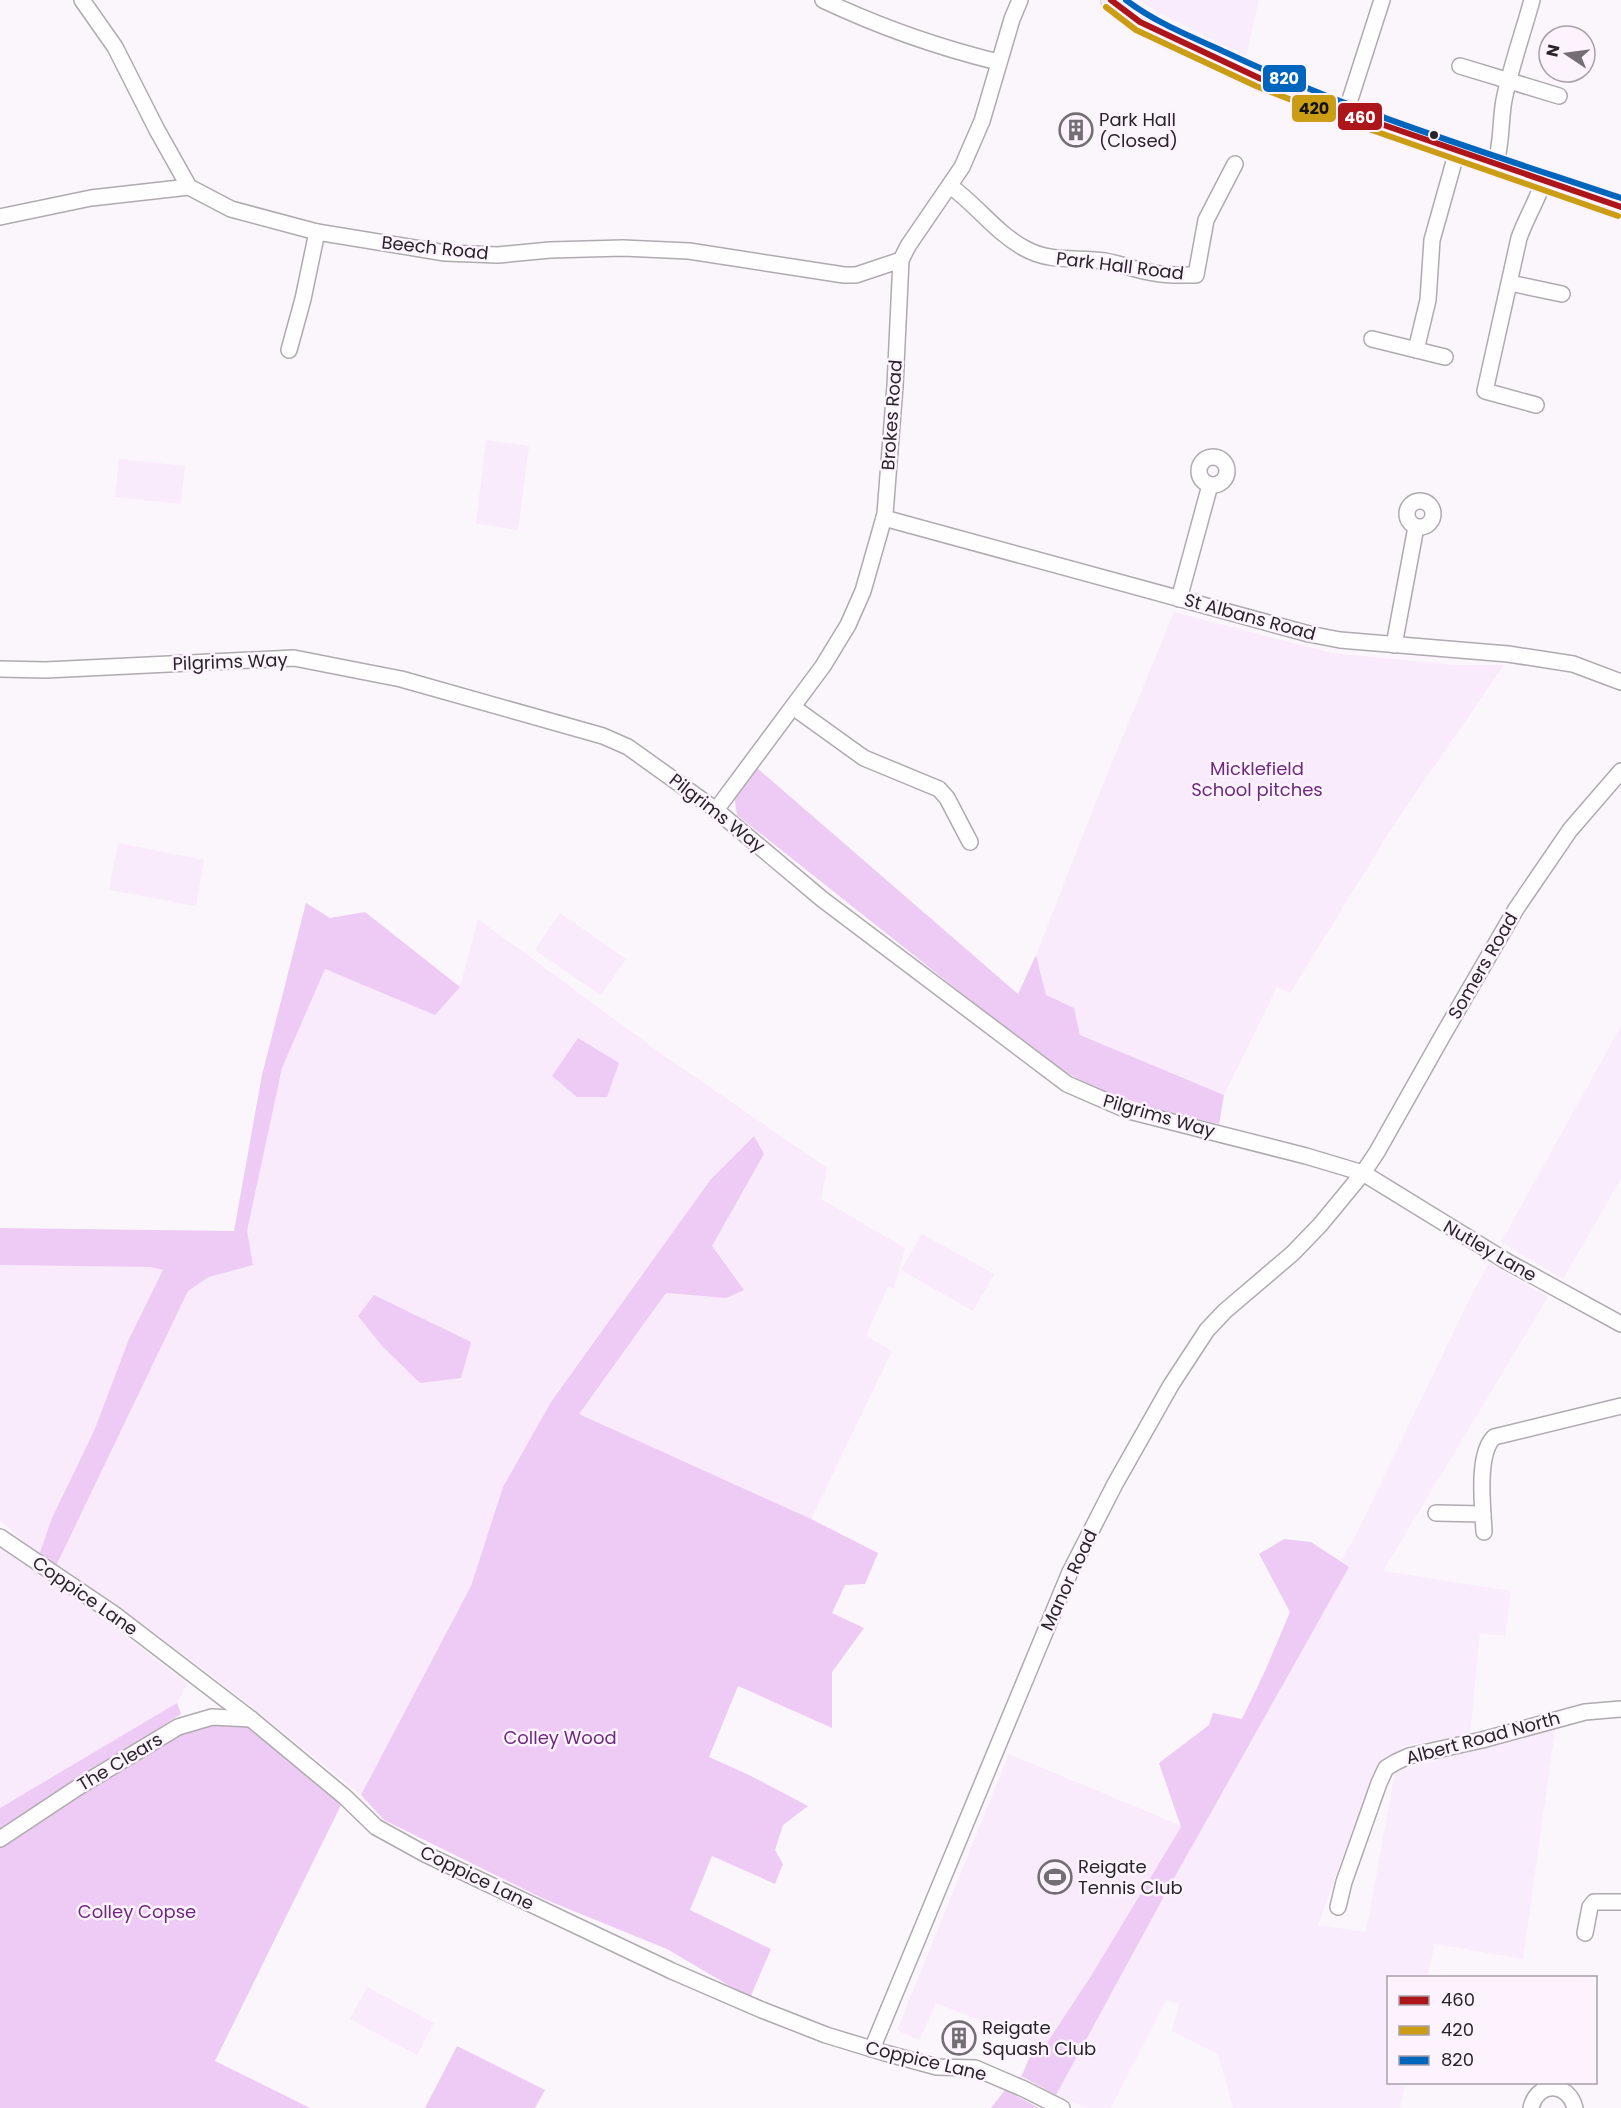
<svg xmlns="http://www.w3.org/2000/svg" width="1621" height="2108" viewBox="0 0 1621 2108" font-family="Poppins,sans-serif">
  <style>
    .built { fill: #f9ecfc }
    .green { fill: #f9eafc }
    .forest { fill: #edcbf5 }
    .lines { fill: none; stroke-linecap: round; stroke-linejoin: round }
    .minor-casing { stroke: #afaaaf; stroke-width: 18 }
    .major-casing { stroke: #d7d4d7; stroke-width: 22 }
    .minor { stroke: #fefefe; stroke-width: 15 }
    .major { stroke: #f2eef3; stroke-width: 20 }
    .bus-1-casing { stroke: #fcf3fe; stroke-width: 10 }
    .bus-2-casing { stroke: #fcf3fe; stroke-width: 10 }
    .bus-3-casing { stroke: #fcf3fe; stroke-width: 10 }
    .bus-1 { stroke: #ac151a; stroke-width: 6 }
    .bus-2 { stroke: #cb9d14; stroke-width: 6 }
    .bus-3 { stroke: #0065bd; stroke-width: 6 }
    .bus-dot { fill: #29242a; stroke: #fcf3fe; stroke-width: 2 }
    .labels { text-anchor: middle; stroke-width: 5; stroke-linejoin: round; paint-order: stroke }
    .poi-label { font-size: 18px; fill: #29242a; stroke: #fcf3fe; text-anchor: start }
    .street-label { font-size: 18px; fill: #29242a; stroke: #fcf3fe }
    .park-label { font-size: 18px; fill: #6e297e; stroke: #fcf3fe }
    .line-badge { stroke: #fcf3fe; stroke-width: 2 }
    .badge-label { font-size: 16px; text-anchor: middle; font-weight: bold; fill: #fff }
    .pale-badge-label { font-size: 16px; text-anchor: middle; font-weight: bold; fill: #111 }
  </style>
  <rect width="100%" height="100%" fill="#fbf6fb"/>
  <!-- built -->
  <g class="built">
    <polygon points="1138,0 1259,0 1246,56 1159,13"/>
    <polygon points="1621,1026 1621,1179 1563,1279 1501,1242"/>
    <polygon points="1489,1263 1548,1297 1383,1571 1511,1591 1505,1636 1480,1633 1470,1734 1404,1746 1380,1765 1372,1777 1318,1925 1366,1932 1395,1772 1504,1741 1555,1730 1523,1959 1435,1944 1427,1977 1388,1978 1388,2082 1405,2083 1400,2108 1233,2108 1218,2054 1172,2031 1179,2004 1166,2000 1111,2108 1087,2108 1056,2095 1168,1889 1348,1567 1340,1562 1355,1537 1471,1296"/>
  </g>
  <!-- green -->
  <g class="green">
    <polygon points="486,440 529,446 518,530 476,524"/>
    <polygon points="119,459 185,466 181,504 115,497"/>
    <polygon points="1174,612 1331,653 1455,665 1504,665 1395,823 1290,993 1277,987 1224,1095 1080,1035 1074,1008 1046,995 1036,955 1100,792"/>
    <polygon points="118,843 204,860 196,906 109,890"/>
    <polygon points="560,913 626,959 601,995 535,950"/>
    <path d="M478,919l185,136 164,113 -6,31 84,49 -11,41 -6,-3 -22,50 26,15 -81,168 -232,-105 87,-121 60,5 -14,-52 52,-92 -11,-18 -42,43 -160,223 -48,85 -32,99 -110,209c-99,-80 -197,-161 -305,-229l132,-275 21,-14 44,-13 -6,-33 35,-163 43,-99 110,45 25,-27z"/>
    <polygon points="922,1234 994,1274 973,1311 901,1270"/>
    <polygon points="0,1265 151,1267 164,1269 129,1339 94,1431 52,1518 39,1555 0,1520"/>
    <polygon points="0,1546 102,1617 187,1684 177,1703 0,1808"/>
    <polygon points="1009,1754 1182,1826 1091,1976 1045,2047 936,2003 919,2040 897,2030"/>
    <polygon points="367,1987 434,2023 417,2055 350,2019"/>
  </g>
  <!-- forest -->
  <g class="forest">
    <polygon points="756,767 1018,994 1036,955 1046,995 1074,1008 1080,1035 1224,1095 1219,1124 1163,1111 1099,1090 1051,1064 737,815 734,795"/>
    <polygon points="306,903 330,918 365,912 460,987 435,1015 325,969 282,1068 247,1231 253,1265 209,1277 188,1291 56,1566 39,1555 52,1518 94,1431 129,1339 163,1270 151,1267 0,1265 0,1228 234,1231 262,1075"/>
    <polygon points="578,1038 619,1063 607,1097 577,1097 552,1076"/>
    <polygon points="754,1136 764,1154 712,1246 744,1290 726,1298 666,1293 579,1414 811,1519 878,1553 865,1584 845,1585 832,1613 864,1628 832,1672 832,1728 738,1686 709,1757 751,1776 808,1806 783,1825 775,1850 783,1864 775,1884 712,1856 690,1910 771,1949 750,1998 667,1949 544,1899 384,1820 361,1795 471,1586 503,1487 551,1402 711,1179"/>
    <polygon points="374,1295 471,1342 461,1378 420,1383 382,1346 358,1316"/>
    <polygon points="1284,1539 1311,1542 1349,1567 1168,1889 1056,2095 1021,2076 1023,2073 1035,2044 1045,2046 1091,1976 1181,1827 1159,1763 1209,1725 1213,1713 1242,1719 1265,1671 1290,1612 1259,1554"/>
    <polygon points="177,1703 181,1714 0,1829 0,1808"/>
    <polygon points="251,1719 345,1797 215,2061 310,2108 0,2108 0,1839 178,1727"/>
    <polygon points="457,2046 545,2090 535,2108 425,2108"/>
    <polygon points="1005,2090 1009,2092 1039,2108 991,2108"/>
  </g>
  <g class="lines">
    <!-- minor casing -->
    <g class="minor-casing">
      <g id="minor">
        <polyline points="82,0 115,47 157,130 189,187 231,209 317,232 445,253 498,255 550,250 623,248 689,251 844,275 856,275 901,260"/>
        <path d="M823,0c57,27 114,47 175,62"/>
        <polyline points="1460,66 1559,96"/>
        <polyline points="1346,112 1382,0"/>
        <path d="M1495,165c7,-20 5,-43 9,-65 7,-34 19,-67 28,-100"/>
        <path d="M950,186c27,19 45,46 74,62 26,15 53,9 81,13 17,3 33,10 49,12 14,3 28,2 42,2l10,-55 29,-56"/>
        <polyline points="0,217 91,198 189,187"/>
        <polyline points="1510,283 1562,294"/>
        <polyline points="1372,339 1445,357"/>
        <polyline points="289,350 303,299 317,232"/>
        <polyline points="1416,350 1428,300 1432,240 1457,151"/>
        <path d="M1536,405l-51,-14 34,-153c7,-20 18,-37 24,-56"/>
        <circle cx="1213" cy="471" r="14"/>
        <circle cx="1420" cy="514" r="13"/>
        <polyline points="884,518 1309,634 1340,640 1508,654 1573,664 1621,682"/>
        <polyline points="1179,599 1210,485"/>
        <polyline points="1394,645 1416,527"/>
        <polyline points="0,669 46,670 294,658 401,679 603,736 628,747 716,810 822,899 1067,1084 1129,1111 1306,1156 1363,1173 1506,1261 1621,1324"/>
        <polyline points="793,707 864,758 939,789 947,798 970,842"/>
        <polyline points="716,810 823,666 848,625 863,591 885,514 895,386 901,260 908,246 962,167 982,121 1012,19 1020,0"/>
        <polyline points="1436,1513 1483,1514"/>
        <path d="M1484,1532c-1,-24 -8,-77 10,-95l127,-31"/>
        <polyline points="0,1537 114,1614 251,1719 345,1797 376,1827 425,1854 672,1971 762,2010 826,2035 885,2053 937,2067 975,2068 1024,2089 1062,2108"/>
        <polyline points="0,1839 80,1786 178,1727 212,1717 251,1719"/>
        <polyline points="1338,1907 1344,1882 1379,1783 1386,1768 1396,1762 1409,1756 1482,1740 1585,1712 1621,1709"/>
        <polyline points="1585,1933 1590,1907 1594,1902 1621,1902"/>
        <polyline points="872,2049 1070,1572 1115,1484 1171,1385 1207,1330 1225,1311 1293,1253 1320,1225 1363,1173 1377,1152 1443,1035 1516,909 1570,830 1621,771"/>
        <path d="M1531,2108c6,-27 37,-27 44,0"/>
      </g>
    </g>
    <!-- major casing -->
    <g class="major-casing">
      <polyline id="major" points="1111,0 1140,22 1259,78 1346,112 1495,165 1621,207"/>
    </g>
    <!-- minor -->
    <use href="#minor" class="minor"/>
    <!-- major -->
    <use href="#major" class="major"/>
    <!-- bus-1 casing -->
    <g class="bus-1-casing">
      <polyline id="bus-1" points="1111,0 1140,22 1259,78 1346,112 1621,207"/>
    </g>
    <!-- bus-2 casing -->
    <g class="bus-2-casing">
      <polyline id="bus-2" points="1106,7 1136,30 1256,86 1343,120 1618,216"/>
    </g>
    <!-- bus-3 casing -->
    <g class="bus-3-casing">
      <path id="bus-3" d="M1126,0c30,23 66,37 101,53 125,59 263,101 394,145"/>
    </g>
    <!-- bus-1 -->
    <use href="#bus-1" class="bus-1"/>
    <!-- bus-2 -->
    <use href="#bus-2" class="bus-2"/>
    <!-- bus-3 -->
    <use href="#bus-3" class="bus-3"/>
  </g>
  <!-- icons -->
  <defs>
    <g id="building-ring" transform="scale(1.725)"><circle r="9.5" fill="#fcf3fe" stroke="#726e73" stroke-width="1.5"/><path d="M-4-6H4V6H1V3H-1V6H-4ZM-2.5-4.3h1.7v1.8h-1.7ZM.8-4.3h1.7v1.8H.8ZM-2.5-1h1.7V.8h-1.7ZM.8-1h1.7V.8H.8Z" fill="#726e73"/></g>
    <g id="stadium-ring" transform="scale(1.725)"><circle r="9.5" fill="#fcf3fe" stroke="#726e73" stroke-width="1.5"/><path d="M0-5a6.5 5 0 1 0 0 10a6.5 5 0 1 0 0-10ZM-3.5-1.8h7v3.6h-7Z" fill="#726e73"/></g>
  </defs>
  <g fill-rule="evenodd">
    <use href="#building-ring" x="1076" y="130"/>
    <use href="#stadium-ring" x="1055" y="1877"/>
    <use href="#building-ring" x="959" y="2038"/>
  </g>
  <!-- markers -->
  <circle class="bus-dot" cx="1434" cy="135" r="5"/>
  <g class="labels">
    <!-- poi labels -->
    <g class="poi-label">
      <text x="1099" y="126">Park Hall<tspan x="1099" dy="21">(Closed)</tspan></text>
      <text x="1078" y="1873">Reigate<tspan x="1078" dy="21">Tennis Club</tspan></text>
      <text x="982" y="2034">Reigate<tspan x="982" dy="21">Squash Club</tspan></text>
    </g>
    <!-- street labels -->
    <g class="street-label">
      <text transform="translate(435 248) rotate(6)" y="6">Beech Road</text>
      <text transform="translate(1120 266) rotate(7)" y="6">Park Hall Road</text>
      <text transform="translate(892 415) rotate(-86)" y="6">Brokes Road</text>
      <text transform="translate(1250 617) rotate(15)" y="6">St Albans Road</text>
      <text transform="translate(230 662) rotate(-2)" y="6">Pilgrims Way</text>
      <text transform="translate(717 813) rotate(38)" y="6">Pilgrims Way</text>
      <text transform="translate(1483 966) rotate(-60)" y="6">Somers Road</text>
      <text transform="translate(1159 1116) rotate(16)" y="6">Pilgrims Way</text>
      <text transform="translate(1490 1251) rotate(30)" y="6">Nutley Lane</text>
      <text transform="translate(1069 1580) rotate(-65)" y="6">Manor Road</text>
      <text transform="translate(85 1596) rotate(35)" y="6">Coppice Lane</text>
      <text transform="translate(1483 1738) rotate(-15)" y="6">Albert Road North</text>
      <text transform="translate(120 1762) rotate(-31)" y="6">The Clears</text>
      <text transform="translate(477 1878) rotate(26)" y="6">Coppice Lane</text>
      <text transform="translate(926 2061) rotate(13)" y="6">Coppice Lane</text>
    </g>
    <!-- park labels -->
    <g class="park-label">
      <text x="1257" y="775">Micklefield<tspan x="1257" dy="21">School pitches</tspan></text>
      <text x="560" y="1744">Colley Wood</text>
      <text x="137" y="1918">Colley Copse</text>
    </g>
  </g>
  <g class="line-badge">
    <rect x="1262" y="64" width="45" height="29" rx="6" fill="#0065bd"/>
    <rect x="1291" y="94" width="46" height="29" rx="6" fill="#cb9d14"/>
    <rect x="1337" y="102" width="46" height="29" rx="6" fill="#ac151a"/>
  </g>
  <g class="badge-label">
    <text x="1284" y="84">820</text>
    <text x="1360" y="123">460</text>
  </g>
  <g class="pale-badge-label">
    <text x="1314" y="114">420</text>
  </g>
  <!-- legend -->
  <rect x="1387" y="1976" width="210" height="108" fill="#fcf3fe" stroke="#a8a0a9" stroke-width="1.5"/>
  <rect x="1399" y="1996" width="30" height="9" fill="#ac151a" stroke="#a8a0a9" stroke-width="1.5"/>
  <text x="1441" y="2006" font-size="18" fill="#29242a">460</text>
  <rect x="1399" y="2026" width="30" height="9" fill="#cb9d14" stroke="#a8a0a9" stroke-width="1.5"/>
  <text x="1441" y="2036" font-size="18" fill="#29242a">420</text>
  <rect x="1399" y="2056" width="30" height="9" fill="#0065bd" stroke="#a8a0a9" stroke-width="1.5"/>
  <text x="1441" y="2066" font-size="18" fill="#29242a">820</text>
  <!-- north arrow -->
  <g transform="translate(1567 54) rotate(283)"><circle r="28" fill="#fcf3fe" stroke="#a8a0a9" stroke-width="1.5"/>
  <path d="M0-4.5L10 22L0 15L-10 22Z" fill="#726e73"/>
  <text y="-9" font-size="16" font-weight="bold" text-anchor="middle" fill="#29242a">N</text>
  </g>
</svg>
